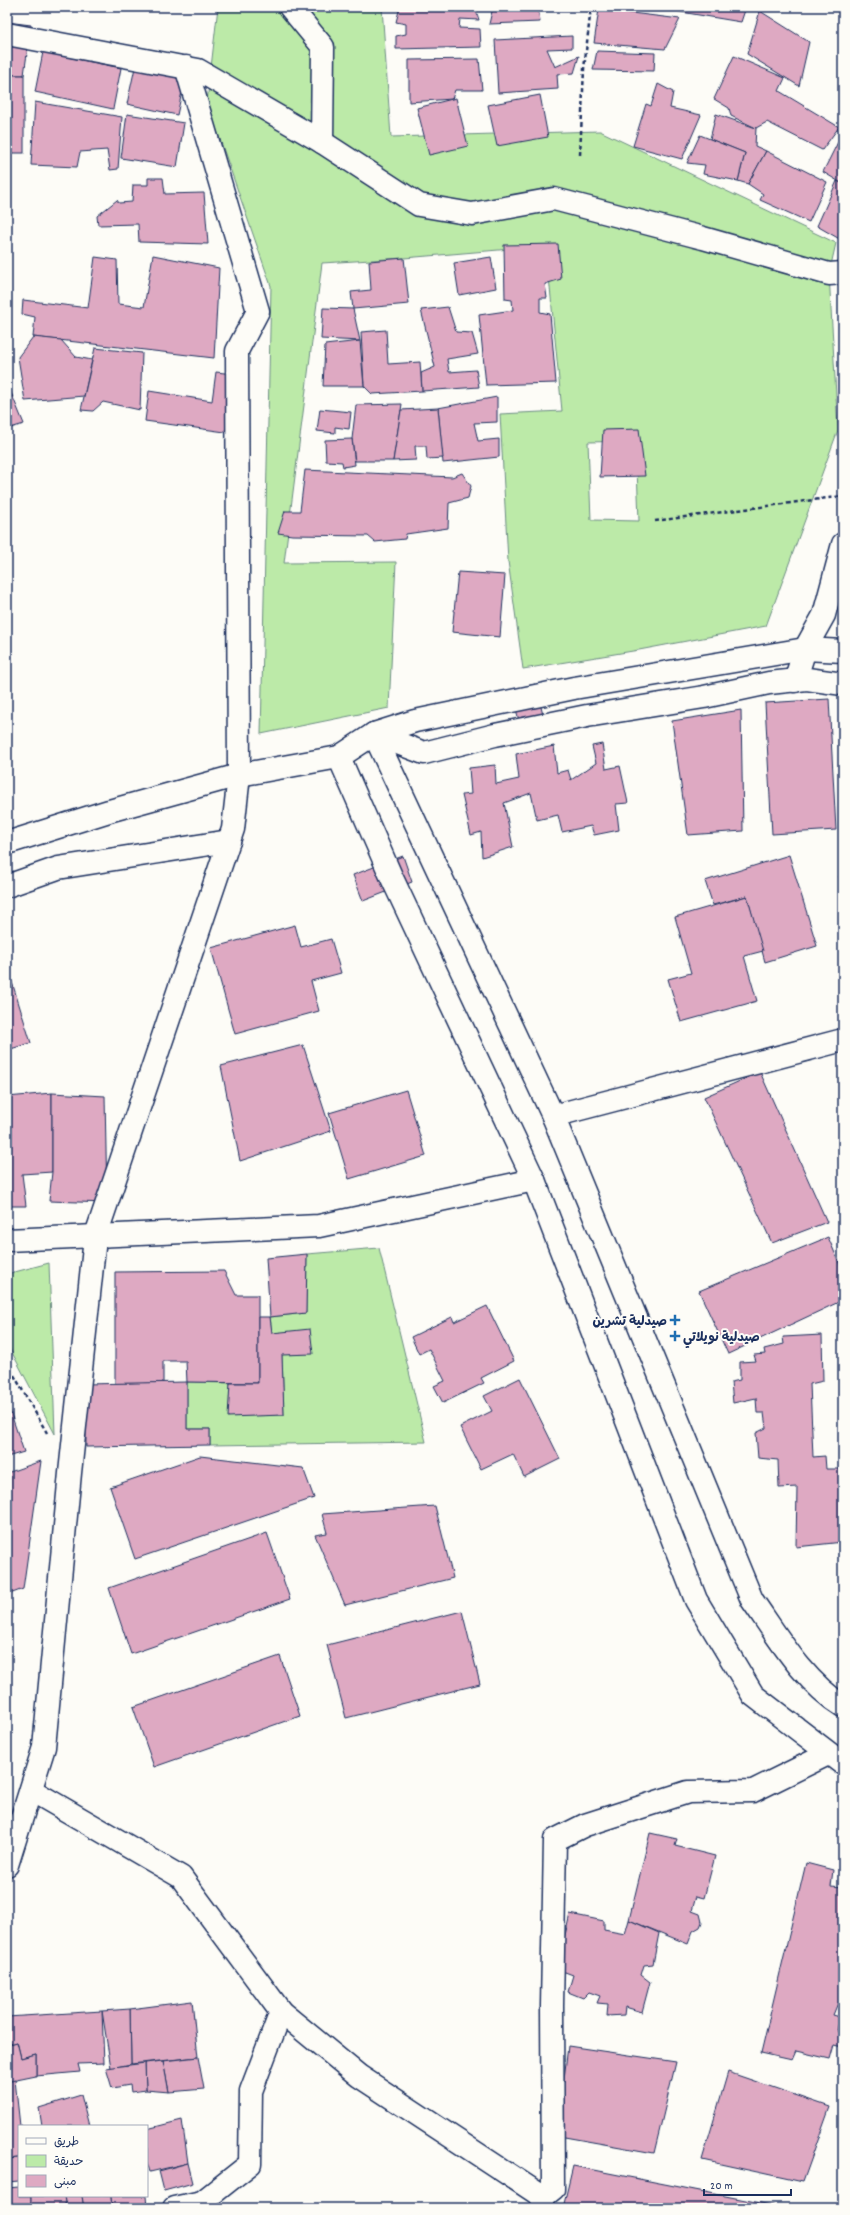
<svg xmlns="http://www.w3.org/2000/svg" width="850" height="2215" viewBox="0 0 850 2215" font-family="Dekko,'Playpen Sans Arabic',sans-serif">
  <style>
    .green { fill: #bceaa8; stroke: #6c8c83; fill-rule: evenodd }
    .building { fill: #dea9c2; stroke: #1b2f5e }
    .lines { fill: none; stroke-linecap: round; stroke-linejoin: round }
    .minor-casing { stroke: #1b2f5e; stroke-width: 25 }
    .major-casing { stroke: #1b2f5e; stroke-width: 25 }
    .path { stroke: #1b2f5e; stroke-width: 2.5; stroke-dasharray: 4 3; stroke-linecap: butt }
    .minor { stroke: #fdfcf7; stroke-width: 22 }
    .major { stroke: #fdfcf7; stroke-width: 22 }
    .poi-dot { fill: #1f6fb2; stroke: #fdfcf7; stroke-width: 1.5 }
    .labels { text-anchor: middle; stroke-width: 4; stroke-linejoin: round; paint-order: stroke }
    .poi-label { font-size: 13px; font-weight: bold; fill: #1b2f5e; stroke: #fdfcf7; text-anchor: end }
  </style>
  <rect width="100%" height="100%" fill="#fdfcf7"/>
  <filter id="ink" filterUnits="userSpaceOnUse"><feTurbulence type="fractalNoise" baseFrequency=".025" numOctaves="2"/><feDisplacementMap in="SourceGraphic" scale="8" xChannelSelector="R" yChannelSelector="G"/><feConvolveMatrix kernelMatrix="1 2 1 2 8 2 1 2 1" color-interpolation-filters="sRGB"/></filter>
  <g filter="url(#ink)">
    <!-- green -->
    <g class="green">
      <path d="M218,7h164l9,130 209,-6 236,112 -7,31 9,156 -72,196 -127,24 -116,19 -15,-108 -8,-147 62,-3 -16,-165 -142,12 -82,5 -38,300 112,-1 -7,146 -128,26 10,-448 -64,-184zM636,441l3,80 -48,-1 -3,-78z"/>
      <polygon points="379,1248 426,1442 210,1445 210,1429 187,1429 187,1382 230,1383 229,1416 284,1415 282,1355 272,1333 270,1317 306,1313 307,1254"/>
      <polygon points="49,1263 55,1434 7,1343 7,1274"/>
    </g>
    <!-- building -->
    <g class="building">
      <polygon points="400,7 475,7 479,20 460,19 459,28 480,29 481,47 396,49 396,36 406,34 406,24 396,22"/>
      <polygon points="493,7 538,7 540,22 489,24"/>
      <polygon points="647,7 682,7 681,12"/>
      <polygon points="684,7 746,7 741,22 681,12"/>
      <polygon points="599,9 680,19 665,49 594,43"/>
      <polygon points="760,11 809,42 799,86 747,54"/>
      <polygon points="7,22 31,25 24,75 7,75"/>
      <polygon points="572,36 572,48 547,49 555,67 579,56 574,73 557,74 558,89 498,93 495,40"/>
      <polygon points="597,51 655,53 654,71 593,70"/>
      <polygon points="43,52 121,68 113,109 35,92"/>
      <polygon points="734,56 785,78 779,91 839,127 822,150 767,122 756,128 731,116 729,108 714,99"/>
      <polygon points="479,59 482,90 455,90 452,99 409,102 409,60"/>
      <polygon points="136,63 186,73 177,115 127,104"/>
      <rect x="7" y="75" width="17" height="78"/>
      <polygon points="658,84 673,92 670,108 701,115 682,159 633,146 646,104 651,106"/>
      <polygon points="540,95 548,137 497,146 488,105"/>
      <polygon points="456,98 468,146 429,155 417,108"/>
      <polygon points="35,102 122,117 118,169 110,170 107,150 80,152 77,167 31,165"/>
      <polygon points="127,114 184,123 177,167 121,158"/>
      <polygon points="716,114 756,128 755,146 766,151 748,184 738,181 745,153 710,139"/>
      <polygon points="843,132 843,184 823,172"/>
      <polygon points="700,135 745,153 738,181 703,174 705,165 687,163"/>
      <polygon points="766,151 827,182 809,222 760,200 763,194 748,184"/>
      <polygon points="148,178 163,178 165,194 204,193 208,244 139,242 138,224 98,225 97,216 117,200 119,203 132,202 133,185 148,185"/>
      <polygon points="837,181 843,184 843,241 817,226"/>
      <polygon points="558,244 561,279 545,284 547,298 540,298 540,312 550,314 556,383 486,385 479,315 513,310 512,300 505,299 504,245"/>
      <polygon points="153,255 219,268 214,358 33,337 35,317 22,314 23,300 88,308 95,257 117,260 118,304 144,307"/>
      <polygon points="491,257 496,288 459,295 454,263"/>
      <polygon points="404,258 409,304 353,309 351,292 371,290 369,261"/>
      <polygon points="448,307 456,332 472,333 478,354 447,359 449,372 476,370 479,387 422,391 421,373 435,367 421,310"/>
      <polygon points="323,308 353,309 360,341 321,339"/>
      <polygon points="386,330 388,364 420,362 422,391 372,394 364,386 361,332"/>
      <polygon points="33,337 61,340 76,357 92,360 84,396 25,401 18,357"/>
      <polygon points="360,341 364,386 323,386 325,345"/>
      <polygon points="95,348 142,353 140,410 103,402 93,411 81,410"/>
      <polygon points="216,372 233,374 225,432 145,421 149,391 212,401"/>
      <polygon points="7,383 24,424 7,429"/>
      <polygon points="497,397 497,422 474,423 478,441 499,439 499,457 443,463 438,408"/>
      <polygon points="402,404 393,461 355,461 352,439 356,405"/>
      <polygon points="438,408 443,458 427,459 426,446 415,446 416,460 393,461 401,410"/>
      <polygon points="320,409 351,412 349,429 335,427 335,433 317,431"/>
      <polygon points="639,429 645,476 600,477 603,430"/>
      <polygon points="352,439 355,465 343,467 342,462 326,461 325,440"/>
      <polygon points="305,470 452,477 462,473 471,486 468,498 449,503 448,528 406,534 405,539 375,542 368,536 292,535 278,533 285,511 300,511"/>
      <polygon points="458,572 505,575 500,637 452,632"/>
      <polygon points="535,684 548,734 524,740 511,690"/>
      <polygon points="829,699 836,830 772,834 765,703"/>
      <polygon points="741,710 743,831 688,835 672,721"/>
      <polygon points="602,744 606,769 620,766 628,803 616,804 619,830 594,835 591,826 562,832 558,815 537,820 531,793 504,803 513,847 482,857 481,832 471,835 462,795 471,794 469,768 495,765 496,784 519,779 516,754 554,746 557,773 568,770 571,780 596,763 592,746"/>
      <polygon points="789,855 817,946 765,962 747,896 713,905 705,881"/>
      <polygon points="403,856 412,882 363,901 353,875"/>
      <polygon points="843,875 843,890 839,876"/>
      <polygon points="747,896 763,951 744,956 757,1001 681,1022 668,979 691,973 675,917"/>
      <polygon points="295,925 301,947 331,939 341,973 311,981 319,1011 235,1034 211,948"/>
      <polygon points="7,966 31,1043 7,1050"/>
      <polygon points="303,1045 331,1131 240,1161 221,1066"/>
      <polygon points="760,1072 827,1222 772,1243 704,1097"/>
      <polygon points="406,1090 426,1156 349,1179 329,1113"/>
      <polygon points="52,1093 52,1172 22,1174 26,1206 9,1206 7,1097"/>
      <polygon points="52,1093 105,1096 107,1203 49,1201 52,1172"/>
      <polygon points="828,1237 843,1272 843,1300 728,1354 699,1291"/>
      <polygon points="307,1254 306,1313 270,1317 266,1258"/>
      <polygon points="224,1271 236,1295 258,1295 258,1383 187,1382 186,1361 163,1361 163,1383 115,1384 115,1272"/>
      <polygon points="487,1306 514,1361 481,1378 484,1383 443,1403 434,1386 445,1381 429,1349 419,1354 411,1337 452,1317 454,1322"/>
      <polygon points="258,1317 270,1317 272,1333 310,1329 313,1354 282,1355 284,1415 228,1417 230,1383 258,1383"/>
      <polygon points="822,1335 823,1381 810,1384 813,1457 825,1456 826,1469 843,1469 843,1542 796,1547 797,1487 779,1488 778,1460 758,1458 756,1433 766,1428 764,1413 757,1413 756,1398 733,1403 731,1382 740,1380 740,1362 756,1361 754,1355 765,1354 764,1349 784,1344 783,1337"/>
      <polygon points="520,1378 560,1459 524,1477 513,1454 481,1469 460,1427 492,1411 484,1396"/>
      <polygon points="187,1382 187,1429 210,1429 210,1445 86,1447 85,1384"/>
      <polygon points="7,1408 9,1408 24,1452 7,1457"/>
      <polygon points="200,1456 303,1468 314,1498 135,1559 110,1487"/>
      <polygon points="41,1461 23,1589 7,1595 7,1473"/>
      <polygon points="435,1506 453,1578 345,1605 315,1535 327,1533 322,1514"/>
      <polygon points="267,1533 290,1599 131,1654 109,1588"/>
      <polygon points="462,1611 480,1684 346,1718 327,1645"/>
      <polygon points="280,1656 300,1716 154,1767 133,1707"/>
      <polygon points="650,1833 677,1839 675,1846 715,1856 704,1898 696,1896 692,1911 700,1914 702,1922 700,1927 693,1931 688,1944 629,1920"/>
      <polygon points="806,1863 833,1870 831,1886 843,1887 843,2004 838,2003 833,2015 840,2017 837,2031 843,2034 843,2041 842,2047 834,2045 830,2059 796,2051 792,2060 761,2053"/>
      <polygon points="570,1914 604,1921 604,1930 625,1934 629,1920 659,1933 653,1964 644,1965 641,1975 650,1982 642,2012 625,2007 624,2015 607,2016 608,2004 597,2003 600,1996 589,1992 583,1998 568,1992 573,1975 557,1969"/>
      <polygon points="192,2001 198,2057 131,2064 130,2009"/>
      <polygon points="130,2009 131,2064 111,2068 102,2011"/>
      <polygon points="102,2011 104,2063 78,2064 80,2072 36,2076 36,2054 21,2058 17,2042 7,2045 7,2017"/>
      <polygon points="17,2042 21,2058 36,2054 36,2076 7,2082 7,2045"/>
      <polygon points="568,2046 676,2062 654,2153 559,2136 560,2112"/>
      <polygon points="198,2057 204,2089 169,2092 163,2061"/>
      <polygon points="163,2061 169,2092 146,2090 145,2063"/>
      <polygon points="145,2063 146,2090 131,2092 130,2085 112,2088 106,2068"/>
      <polygon points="728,2072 830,2107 803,2182 702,2160"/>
      <polygon points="15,2080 20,2126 19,2158 7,2159 7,2082"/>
      <polygon points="81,2095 89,2126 42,2126 39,2108"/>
      <polygon points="182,2120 188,2163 150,2172 147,2162 147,2129"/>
      <polygon points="19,2158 19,2181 7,2182 7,2159"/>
      <polygon points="188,2163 193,2183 164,2191 159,2171"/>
      <polygon points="573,2166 776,2206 776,2208 563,2208"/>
      <polygon points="19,2187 19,2196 31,2196 31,2208 7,2208 7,2188"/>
      <polygon points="31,2196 64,2196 66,2208 31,2208"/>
      <polygon points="64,2196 82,2196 84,2208 66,2208"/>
      <polygon points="82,2196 111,2196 112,2208 84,2208"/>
      <polygon points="111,2196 146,2196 147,2208 112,2208"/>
    </g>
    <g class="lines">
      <!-- minor casing -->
      <g class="minor-casing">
        <g id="minor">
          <polyline points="290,7 323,47 322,142"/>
          <polyline points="7,34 198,70 322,142 419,205 472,214 554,199 703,238 829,274 843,273"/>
          <polyline points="795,681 805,649 824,615 843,544"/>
          <polyline points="7,886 58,868 229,841"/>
          <polyline points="553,1116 843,1040"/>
          <polyline points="7,1240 319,1226 534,1180"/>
          <polyline points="31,1790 181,1877 281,2012 359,2076 543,2197"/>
          <polyline points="7,1865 44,1747 70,1473 95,1238 233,829 239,775 237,351 258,311 186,67"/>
          <polyline points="174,2208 202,2202 250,2164 251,2091 281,2012"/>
          <polyline points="543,2208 543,2197 553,2189 552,2006 555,1840 585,1825 688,1792 753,1791 828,1754"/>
        </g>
      </g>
      <!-- major casing -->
      <g class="major-casing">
        <g id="major">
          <path d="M374,734l179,382 199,484c26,37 52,82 91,106"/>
          <polyline points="374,734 424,753 495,735 587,716 704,697 769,683 807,679 843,684"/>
          <polyline points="339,757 391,876 534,1180 696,1600 753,1695 843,1764"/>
          <polyline points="7,843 109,811 239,775 339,757 374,734 415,721 574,688 805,649 843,651"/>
        </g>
      </g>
      <!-- path -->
      <g class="path">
        <polyline points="580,155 584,69 591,7"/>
        <polyline points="655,521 843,496"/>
        <polyline points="7,1363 47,1433"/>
      </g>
      <!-- minor -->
      <use href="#minor" class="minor"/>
      <!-- major -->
      <use href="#major" class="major"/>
    </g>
  </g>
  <!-- markers -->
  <g class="poi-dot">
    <path d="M673 1314h4v4h4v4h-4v4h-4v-4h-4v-4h4z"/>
    <path d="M673 1330h4v4h4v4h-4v4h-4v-4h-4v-4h4z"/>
  </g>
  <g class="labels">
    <!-- poi labels -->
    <g class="poi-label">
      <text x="667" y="1325">صيدلية تشرين</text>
      <text x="683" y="1341" text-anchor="start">صيدلية نويلاتي</text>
    </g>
  </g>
  <!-- margin -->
  <rect width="850" height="2215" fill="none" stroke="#fdfcf7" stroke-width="24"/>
  <rect x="12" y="12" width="826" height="2191" fill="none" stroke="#1b2f5e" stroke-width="1.5" filter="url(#ink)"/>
  <!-- legend -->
  <rect x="18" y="2125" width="130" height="72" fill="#fdfcf7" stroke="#a3aaba"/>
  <rect x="26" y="2138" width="20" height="6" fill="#fdfcf7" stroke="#a3aaba"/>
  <text x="54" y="2145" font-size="12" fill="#1b2f5e">طريق</text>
  <rect x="26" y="2155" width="20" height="12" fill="#bceaa8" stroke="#a3aaba"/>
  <text x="54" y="2165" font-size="12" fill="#1b2f5e">حديقة</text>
  <rect x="26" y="2175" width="20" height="12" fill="#dea9c2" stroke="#a3aaba"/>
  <text x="54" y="2185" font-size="12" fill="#1b2f5e">مبنى</text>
  <!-- scale -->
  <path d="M704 2189v6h87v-6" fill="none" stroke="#1b2f5e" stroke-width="2"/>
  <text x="710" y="2189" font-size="12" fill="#1b2f5e" stroke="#fdfcf7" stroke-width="3" paint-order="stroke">20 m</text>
</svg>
